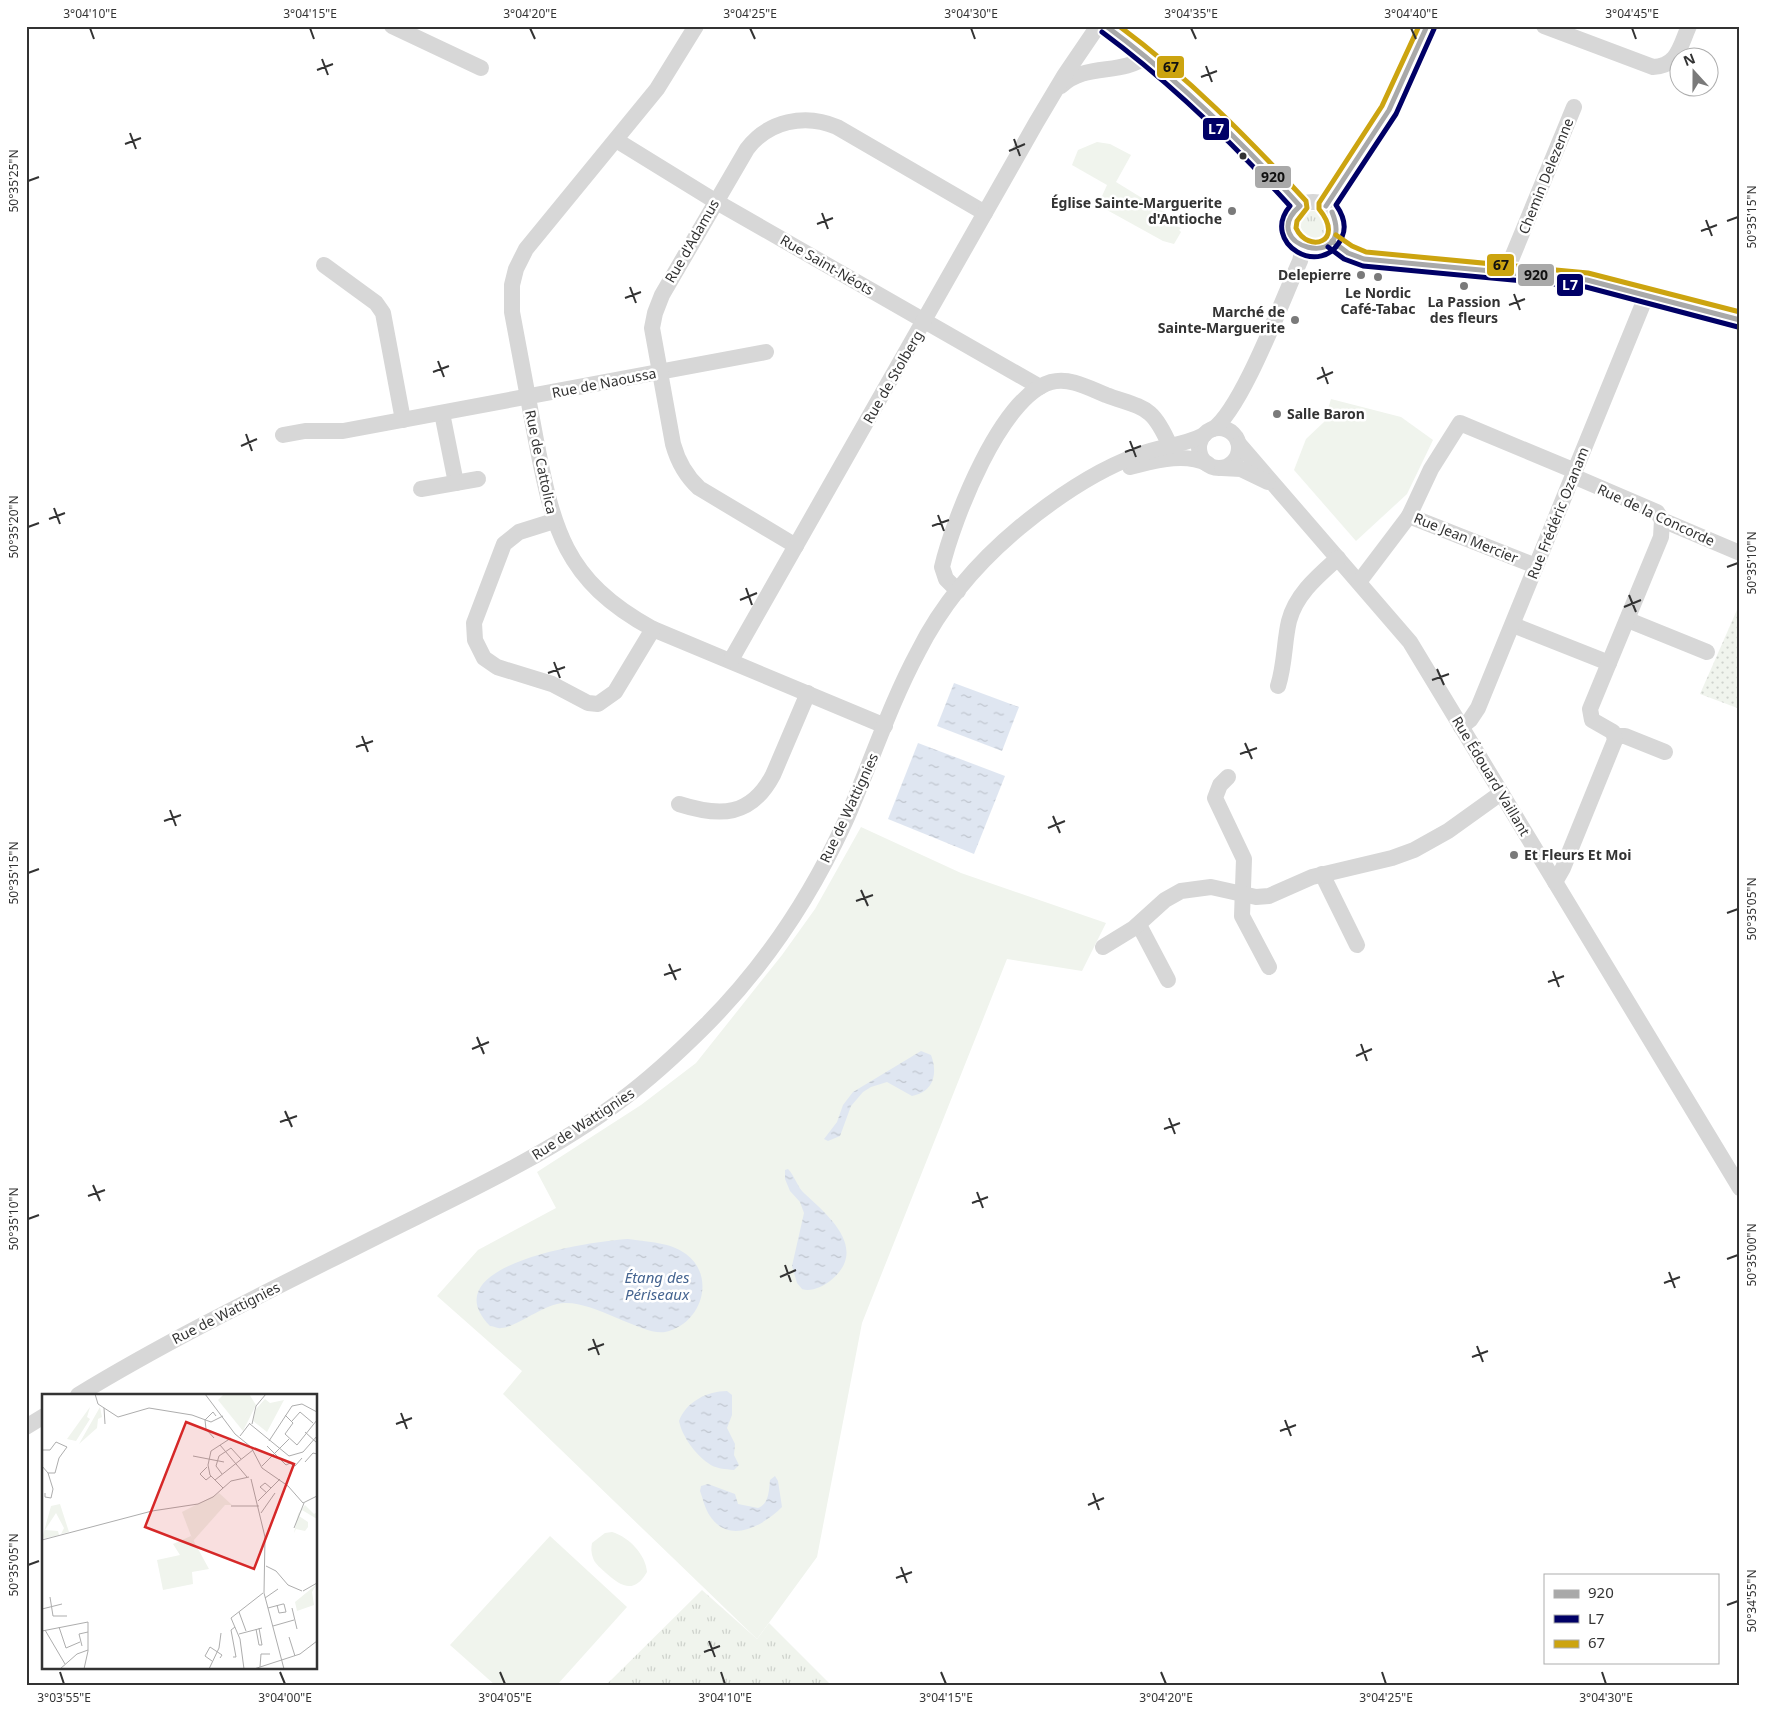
<svg xmlns="http://www.w3.org/2000/svg" width="1766" height="1711" viewBox="0 0 1766 1711" font-family="'Noto Sans',sans-serif">
  <style>
    .grass { fill: url(#grass-tufts) }
    .park { fill: #f0f4ed }
    .garden { fill: url(#garden-dots) }
    .water { fill: url(#water-ripples) }
    .lines { fill: none; stroke-linecap: round; stroke-linejoin: round }
    .minor { stroke: #d7d7d7; stroke-width: 16 }
    .bus-1-casing { stroke: #fff; stroke-width: 9 }
    .bus-2-casing { stroke: #fff; stroke-width: 9 }
    .bus-3-casing { stroke: #fff; stroke-width: 9 }
    .bus-1 { stroke: #a9a9a9; stroke-width: 5 }
    .bus-2 { stroke: #006; stroke-width: 5 }
    .bus-3 { stroke: #cca410; stroke-width: 5 }
    .ticks { fill: none; stroke: #333; stroke-width: 2 }
    .bus-dot { fill: #333; stroke: #fff; stroke-width: 2 }
    .poi-dot { fill: #7a7a7a; stroke: #fff; stroke-width: 2 }
    .labels { text-anchor: middle; stroke-width: 5; stroke-linejoin: round; paint-order: stroke }
    .street-label { font-size: 14px; fill: #333; stroke: #fff }
    .poi-label { font-size: 14px; font-weight: bold; fill: #333; stroke: #fff; text-anchor: end }
    .water-label { font-size: 15px; font-style: italic; fill: #456490; stroke: #fff }
    .inset-road { fill: none; stroke: #adadad; stroke-width: 1 }
    .view { fill: #d62828; fill-opacity: 0.15; stroke: #d62828; stroke-width: 2.5 }
    .inset-edge { fill: none; stroke: #333; stroke-width: 2.5 }
    .line-badge { stroke: #fff; stroke-width: 2 }
    .badge-label { font-size: 14px; text-anchor: middle; font-weight: bold; fill: #fff }
    .pale-badge-label { font-size: 14px; text-anchor: middle; font-weight: bold; fill: #111 }
    .neatline { fill: none; stroke: #333; stroke-width: 2 }
    .ticks-label { font-size: 12px; text-anchor: middle; fill: #333 }
  </style>
  <defs>
    <pattern id="grass-tufts" width="24" height="20" patternUnits="userSpaceOnUse" patternTransform="scale(1.25)"><rect width="24" height="20" fill="#f0f4ed"/><path d="M3 7l-1-3M5 7V3M7 7l1-3M15 17l-1-3M17 17v-4M19 17l1-3" fill="none" stroke="#ced2cc"/></pattern>
    <pattern id="garden-dots" width="8" height="8" patternUnits="userSpaceOnUse" patternTransform="scale(1.25)"><rect width="8" height="8" fill="#f0f4ed"/><path d="M2 2h.1M6 6h.1" fill="none" stroke="#ced2cc" stroke-width="1.8" stroke-linecap="round"/></pattern>
    <pattern id="water-ripples" width="26" height="14" patternUnits="userSpaceOnUse" patternTransform="scale(1.25)"><rect width="26" height="14" fill="#dfe6f1"/><path d="M2 4q2-2 4 0t4 0M15 11q2-2 4 0t4 0" fill="none" stroke="#c0c6cf"/></pattern>
  </defs>
  <rect width="100%" height="100%" fill="#fff"/>
  <!-- grass -->
  <g class="grass">
    <circle cx="1313" cy="227" r="16"/>
    <polygon points="702,1590 757,1639 769,1623 831,1685 606,1685"/>
  </g>
  <!-- park -->
  <g class="park">
    <polygon points="1097,142 1110,144 1131,155 1116,182 1176,219 1173,224 1181,228 1179,230 1181,232 1174,244 1163,241 1098,205 1107,185 1072,165 1078,150"/>
    <polygon points="1331,399 1401,417 1433,440 1407,494 1356,541 1294,470 1306,439 1324,422"/>
    <polygon points="861,827 961,873 1106,923 1082,971 1007,959 862,1323 817,1557 757,1639 503,1394 522,1371 437,1296 478,1250 556,1208 537,1172 641,1105 696,1063 782,955 815,909"/>
    <path d="M612,1532c17,5 34,23 35,40 -13,22 -25,15 -41,1 -5,-5 -11,-9 -13,-15 -2,-5 -2,-10 -1,-15l13,-10z"/>
    <polygon points="550,1536 627,1607 557,1685 495,1685 450,1645"/>
  </g>
  <!-- garden -->
  <polygon class="garden" points="1740,603 1740,709 1700,694"/>
  <!-- water -->
  <g class="water">
    <polygon points="954,683 1019,707 1002,751 937,726"/>
    <polygon points="918,743 1005,776 974,854 888,819"/>
    <path d="M921,1051l10,4c7,18 3,37 -19,41l-25,-14 -16,5 -8,5 -12,14 -11,30 -12,5 -4,-2 13,-17 6,-17 10,-13z"/>
    <path d="M788,1169c7,7 9,18 17,25 25,23 64,56 25,87 -8,6 -19,11 -28,8l-5,-6 -5,-17 12,-53 -4,-11 -10,-11 -5,-12v-9z"/>
    <path d="M628,1239c20,3 42,3 58,15 31,23 15,71 -21,78 -21,4 -71,-31 -101,-29 -21,1 -46,24 -63,25 -3,1 -8,-2 -11,-2 -61,-62 103,-85 138,-87z"/>
    <path d="M727,1391l5,4v20l-5,13 8,16 -1,11 5,10 -5,5c-8,-1 -19,-1 -26,-7 -13,-9 -26,-27 -29,-42 7,-19 28,-30 48,-30z"/>
    <path d="M775,1476l3,5 4,26c-19,19 -53,38 -72,9 -5,-7 -7,-17 -10,-25l1,-5 7,-2 27,10 3,10 20,4c11,-4 11,-18 12,-28z"/>
  </g>
  <g class="lines">
    <!-- minor -->
    <g class="minor">
      <polyline points="392,26 481,68"/>
      <path d="M696,26l-39,63 -131,160 -10,20 -4,16v27c8,41 15,82 23,123 18,93 28,145 118,194l232,97"/>
      <path d="M1106,26c72,51 135,114 194,180"/>
      <path d="M1544,26l109,41c25,-1 27,-21 36,-41"/>
      <path d="M1061,86c25,-24 61,-10 85,-30"/>
      <polyline points="616,140 715,201 1040,387"/>
      <circle cx="1313" cy="226" r="24"/>
      <polyline points="1326,206 1389,110 1427,26"/>
      <polyline points="1332,241 1348,253 1364,259 1587,280 1740,320"/>
      <polyline points="324,265 376,303 383,313 403,420"/>
      <polyline points="1506,272 1574,107"/>
      <polyline points="442,413 456,483"/>
      <circle cx="1219" cy="448" r="20"/>
      <path d="M1213,429c29,-20 70,-131 87,-168l3,-13"/>
      <polyline points="283,435 305,431 343,431 766,352"/>
      <polyline points="1239,444 1410,642 1740,1188"/>
      <path d="M1130,467c25,-6 54,-15 78,-3"/>
      <polyline points="1222,468 1241,469 1268,482"/>
      <polyline points="1573,476 1657,512 1662,520 1740,553"/>
      <polyline points="421,489 478,479"/>
      <polyline points="554,521 519,532 504,544 474,623 475,640 484,658 497,667 552,684 588,703 598,704 615,692 653,629"/>
      <path d="M796,546l-97,-58c-13,-12 -21,-26 -26,-44l-21,-116 3,-15 7,-18 85,-146c21,-28 58,-36 90,-22l148,86"/>
      <polyline points="1536,566 1409,516 1431,469 1460,423 1575,471"/>
      <polyline points="1359,582 1409,516"/>
      <path d="M958,591l-12,-12 -4,-12c11,-47 59,-171 109,-185 19,-5 38,6 55,13 39,14 46,10 64,51"/>
      <polyline points="1628,620 1707,652"/>
      <polyline points="1513,625 1609,663"/>
      <polyline points="731,660 1036,123 1064,76 1098,26"/>
      <path d="M1278,686c7,-22 6,-44 11,-65 7,-27 29,-45 49,-63"/>
      <polyline points="1461,727 1470,720 1478,708 1647,294"/>
      <polyline points="1615,736 1625,736 1665,752"/>
      <polyline points="1228,777 1220,785 1215,798 1244,859 1242,916 1269,967"/>
      <path d="M679,804c41,13 72,13 94,-29l35,-82"/>
      <polyline points="1322,874 1357,945"/>
      <polyline points="1555,882 1563,868 1615,740 1613,732 1592,720 1590,709 1661,537 1662,520"/>
      <polyline points="1139,925 1168,980"/>
      <polyline points="1103,947 1134,928 1165,900 1181,891 1211,887 1256,897 1269,896 1312,877 1392,858 1414,850 1448,831 1501,793"/>
      <path d="M78,1395c97,-59 199,-108 300,-159 82,-41 168,-80 242,-135 31,-23 59,-49 86,-76 58,-58 105,-129 139,-203 25,-56 44,-116 73,-170 24,-48 61,-91 102,-125 33,-27 77,-57 118,-72 22,-9 45,-9 66,-20"/>
      <polyline points="26,1427 44,1416"/>
    </g>
    <!-- bus-1 casing -->
    <g class="bus-1-casing">
      <g id="bus-1">
        <path d="M1106,26c72,53 134,114 194,180 -46,40 57,68 32,6"/>
        <polyline points="1326,206 1389,110 1427,26"/>
        <polyline points="1332,241 1348,253 1364,259 1587,280 1740,320"/>
      </g>
    </g>
    <!-- bus-2 casing -->
    <g class="bus-2-casing">
      <g id="bus-2">
        <path d="M1102,32c69,51 130,110 188,174 -31,37 33,75 52,31 5,-11 1,-22 -6,-32l60,-91 38,-85"/>
        <polyline points="1328,247 1344,259 1363,266 1586,287 1738,327"/>
      </g>
    </g>
    <!-- bus-3 casing -->
    <g class="bus-3-casing">
      <g id="bus-3">
        <path d="M1119,26c69,51 129,112 187,175l1,7 -10,13 -1,7c12,26 50,14 23,-19v-6l63,-97 37,-80"/>
        <polyline points="1336,235 1352,246 1366,252 1588,273 1740,312"/>
      </g>
    </g>
    <!-- bus-1 -->
    <use href="#bus-1" class="bus-1"/>
    <!-- bus-2 -->
    <use href="#bus-2" class="bus-2"/>
    <!-- bus-3 -->
    <use href="#bus-3" class="bus-3"/>
  </g>
  <!-- ticks -->
  <path class="ticks" d="M90,28l4,11M310,28l4,11M530,28l5,11M750,28l5,11M971,28l4,11M1191,28l5,11M1411,28l5,11M1632,28l4,11M322,59l6,16M1206,66l6,16M317,70l16,-6M1201,77l16,-6M130,133l6,16M1014,139l6,17M125,144l16,-6M1009,151l16,-7M28,181l11,-4M822,213l6,16M1706,220l6,16M1727,221l11,-4M817,224l16,-6M1701,231l16,-6M630,287l6,16M1514,294l6,16M625,298l16,-6M1509,305l16,-6M438,361l6,16M1322,367l6,17M433,372l16,-6M1317,379l16,-7M246,434l6,17M1130,441l6,16M241,446l16,-7M1125,452l16,-6M54,508l6,16M938,515l6,16M49,519l16,-6M932,526l17,-6M28,527l11,-4M1727,567l11,-4M746,588l6,17M1629,595l7,17M740,600l17,-7M1624,607l17,-7M554,662l6,16M1437,669l7,16M548,673l17,-6M1432,680l17,-6M362,736l6,16M1245,743l7,16M356,747l17,-6M1240,754l17,-6M170,810l6,16M1053,816l7,17M164,821l17,-6M1048,828l17,-7M28,873l11,-4M861,890l7,16M856,901l17,-6M1727,913l11,-4M669,964l7,16M1553,971l6,16M664,975l17,-6M1548,982l16,-6M477,1037l7,17M1361,1044l6,17M472,1049l17,-7M1356,1056l16,-7M285,1111l7,16M1169,1118l6,16M280,1122l17,-6M1164,1129l16,-6M93,1185l7,16M977,1192l6,16M88,1196l17,-6M972,1203l16,-6M28,1219l11,-4M1727,1259l11,-4M785,1265l6,17M1669,1272l6,16M780,1277l16,-7M1664,1283l16,-6M593,1339l6,16M1477,1346l6,16M588,1350l16,-6M1472,1357l16,-6M401,1413l6,16M1285,1420l6,16M396,1424l16,-6M1280,1431l16,-6M1093,1493l6,17M1088,1505l16,-7M28,1565l11,-4M901,1567l6,16M896,1578l16,-6M1727,1605l11,-4M709,1641l6,16M704,1652l16,-6M60,1672l4,12M280,1672l5,12M500,1672l5,12M721,1672l4,12M941,1672l5,12M1161,1672l5,12M1382,1672l4,12M1602,1672l4,12"/>
  <!-- markers -->
  <circle class="bus-dot" cx="1243" cy="156" r="4.5"/>
  <g class="poi-dot">
    <circle cx="1232" cy="211" r="5"/>
    <circle cx="1361" cy="275" r="5"/>
    <circle cx="1378" cy="277" r="5"/>
    <circle cx="1464" cy="286" r="5"/>
    <circle cx="1295" cy="320" r="5"/>
    <circle cx="1277" cy="414" r="5"/>
    <circle cx="1514" cy="855" r="5"/>
  </g>
  <g class="labels">
    <!-- street labels -->
    <g class="street-label">
      <text transform="translate(1546 176) rotate(-68)" y="5">Chemin Delezenne</text>
      <text transform="translate(692 241) rotate(-60)" y="5">Rue d'Adamus</text>
      <text transform="translate(827 265) rotate(30)" y="5">Rue Saint-Néots</text>
      <text transform="translate(893 377) rotate(-60)" y="5">Rue de Stolberg</text>
      <text transform="translate(604 383) rotate(-11)" y="5">Rue de Naoussa</text>
      <text transform="translate(541 462) rotate(78)" y="5">Rue de Cattolica</text>
      <text transform="translate(1558 513) rotate(-68)" y="5">Rue Frédéric Ozanam</text>
      <text transform="translate(1656 515) rotate(25)" y="5">Rue de la Concorde</text>
      <text transform="translate(1466 538) rotate(22)" y="5">Rue Jean Mercier</text>
      <text transform="translate(1491 776) rotate(59)" y="5">Rue Édouard Vaillant</text>
      <text transform="translate(849 808) rotate(-65)" y="5">Rue de Wattignies</text>
      <text transform="translate(583 1124) rotate(-33)" y="5">Rue de Wattignies</text>
      <text transform="translate(226 1313) rotate(-27)" y="5">Rue de Wattignies</text>
    </g>
    <!-- poi labels -->
    <g class="poi-label">
      <text x="1222" y="208">Église Sainte-Marguerite<tspan x="1222" dy="16">d'Antioche</tspan></text>
      <text x="1351" y="280">Delepierre</text>
      <text x="1378" y="298" text-anchor="middle">Le Nordic<tspan x="1378" dy="16">Café-Tabac</tspan></text>
      <text x="1464" y="307" text-anchor="middle">La Passion<tspan x="1464" dy="16">des fleurs</tspan></text>
      <text x="1285" y="317">Marché de<tspan x="1285" dy="16">Sainte-Marguerite</tspan></text>
      <text x="1287" y="419" text-anchor="start">Salle Baron</text>
      <text x="1524" y="860" text-anchor="start">Et Fleurs Et Moi</text>
    </g>
    <!-- water labels -->
    <g class="water-label">
      <text x="657" y="1283">Étang des<tspan x="657" dy="17">Périseaux</tspan></text>
    </g>
  </g>
  <!-- overview -->
  <g transform="translate(42 1394)">
    <rect width="275" height="275" fill="#fff"/>
    <path d="M48,13l-3,10 3,2 -14,22 -9,-2zM18,110l9,28 -8,2 3,-6 -8,-15 -11,17 13,1 1,4 -17,4 9,-33zM263,111l9,9 3,-2v7l-15,-9 -3,6 9,6v5l-3,4 -9,-2 -2,4 4,-19zM149,142l18,33 -17,3 1,12 -30,6 -6,-30 23,-5 -7,-11zM275,190l-5,8 2,13 -17,6 -2,-9z" fill="#f0f4ed"/>
    <path d="M58,13l2,10 -4,2 -1,9 -18,16z" fill="#f0f4ed"/>
    <path d="M223,5l5,4 14,-3 -17,32 -14,-11 3,-12z" fill="#f0f4ed"/>
    <path d="M182,0h25l7,11 -13,26 -25,-31zM177,99l13,12h-7l-32,36 -11,-29z" fill="#f0f4ed"/>
    <path class="inset-road" d="M53,0l3,10 20,13 31,-9 43,7 19,7 12,-6M163,0l30,40 16,13 11,21M62,14l1,16M243,21l8,8 -8,11 12,11 20,-25M163,26l1,9 8,9M163,26l8,-8 3,4M250,27l8,-9 13,11M208,30l39,32 14,-4 14,-16M210,30l4,-18 10,-12M263,38l12,11M198,42l10,-13M227,47l23,-35 10,-2 15,8M178,51l27,32M225,52l19,19 4,-2 5,3 7,-8M0,56h8l6,-8 11,5 -8,11 -4,15h-7l-6,-7M151,62l31,6M263,68l8,-9 4,1M220,72l27,-27M165,73l-7,7 6,6 5,-4M220,74l26,18 15,17 14,-7M180,80l-6,-8 3,-10 12,-8 10,11M209,85l14,58 -1,56 20,76M173,86l38,-30M181,94l-13,-13 -2,-10 3,-14 20,-13M3,99v4l6,1 2,-9 -5,-16M225,99l-7,-6 5,-4 6,5M216,107l22,-22M189,112h28M219,119l14,-20M252,134l10,-25M0,146l110,-29 46,-7 15,-7 18,-16 18,-4M224,172l10,5 12,14 14,6M261,197l14,-8M8,203l3,19h14M223,204l13,-9M226,214l15,-4h1l2,8 -7,1 -2,-8M250,214l5,21M0,215l20,-5M197,218l7,19M231,232l21,-6M17,233l7,21 14,-6M214,235l3,16h3l-3,-17M3,236l20,34M0,237l46,-9v29l-4,18M197,240l23,-6M247,243l6,19M40,252l-3,-12 9,-2M191,263h3l-5,-27 4,-3M170,267l-7,-5 5,-9 12,8 -2,3M218,273l1,-13h9M18,275l17,-15 11,-4M167,275l10,-21 2,-15M202,275l-4,-30 -9,-21 32,-25M212,275l46,-15 17,-13"/>
    <path class="view" d="M144,28l108,42 -40,105 -109,-42z"/>
    <rect width="275" height="275" class="inset-edge"/>
  </g>
  <g class="line-badge">
    <rect x="1156" y="55" width="29" height="24" rx="5" fill="#cca410"/>
    <rect x="1202" y="117" width="28" height="24" rx="5" fill="#006"/>
    <rect x="1254" y="165" width="38" height="24" rx="5" fill="#a9a9a9"/>
    <rect x="1486" y="253" width="29" height="24" rx="5" fill="#cca410"/>
    <rect x="1517" y="263" width="38" height="24" rx="5" fill="#a9a9a9"/>
    <rect x="1556" y="273" width="28" height="24" rx="5" fill="#006"/>
  </g>
  <g class="badge-label">
    <text x="1216" y="134">L7</text>
    <text x="1570" y="290">L7</text>
  </g>
  <g class="pale-badge-label">
    <text x="1171" y="72">67</text>
    <text x="1273" y="182">920</text>
    <text x="1501" y="270">67</text>
    <text x="1536" y="280">920</text>
  </g>
  <!-- border -->
  <rect width="1766" height="1711" fill="none" stroke="#ffffff" stroke-width="55"/>
  <!-- legend -->
  <rect x="1544" y="1574" width="175" height="90" fill="#ffffff" stroke="#adadad"/>
  <rect x="1554" y="1590" width="25" height="8" fill="#a9a9a9" stroke="#adadad"/>
  <text x="1588" y="1598" font-size="15" fill="#333333">920</text>
  <rect x="1554" y="1615" width="25" height="8" fill="#000066" stroke="#adadad"/>
  <text x="1588" y="1624" font-size="15" fill="#333333">L7</text>
  <rect x="1554" y="1640" width="25" height="8" fill="#cca410" stroke="#adadad"/>
  <text x="1588" y="1648" font-size="15" fill="#333333">67</text>
  <!-- north arrow -->
  <g transform="translate(1694 72) rotate(339)"><circle r="24" fill="#ffffff" stroke="#adadad"/>
  <path d="M0-4L9 19L0 12L-9 19Z" fill="#7a7a7a"/>
  <text y="-8" font-size="14" font-weight="bold" text-anchor="middle" fill="#333333">N</text>
  </g>
  <rect x="28" y="28" width="1710" height="1656" class="neatline"/>
  <g class="ticks-label">
    <text x="90" y="18">3°04'10"E</text>
    <text x="310" y="18">3°04'15"E</text>
    <text x="530" y="18">3°04'20"E</text>
    <text x="750" y="18">3°04'25"E</text>
    <text x="971" y="18">3°04'30"E</text>
    <text x="1191" y="18">3°04'35"E</text>
    <text x="1411" y="18">3°04'40"E</text>
    <text x="1632" y="18">3°04'45"E</text>
    <text transform="translate(14 181) rotate(-90)" y="4">50°35'25"N</text>
    <text transform="translate(1752 217) rotate(-90)" y="4">50°35'15"N</text>
    <text transform="translate(14 527) rotate(-90)" y="4">50°35'20"N</text>
    <text transform="translate(1752 563) rotate(-90)" y="4">50°35'10"N</text>
    <text transform="translate(14 873) rotate(-90)" y="4">50°35'15"N</text>
    <text transform="translate(1752 909) rotate(-90)" y="4">50°35'05"N</text>
    <text transform="translate(14 1219) rotate(-90)" y="4">50°35'10"N</text>
    <text transform="translate(1752 1255) rotate(-90)" y="4">50°35'00"N</text>
    <text transform="translate(14 1565) rotate(-90)" y="4">50°35'05"N</text>
    <text transform="translate(1752 1601) rotate(-90)" y="4">50°34'55"N</text>
    <text x="64" y="1702">3°03'55"E</text>
    <text x="285" y="1702">3°04'00"E</text>
    <text x="505" y="1702">3°04'05"E</text>
    <text x="725" y="1702">3°04'10"E</text>
    <text x="946" y="1702">3°04'15"E</text>
    <text x="1166" y="1702">3°04'20"E</text>
    <text x="1386" y="1702">3°04'25"E</text>
    <text x="1606" y="1702">3°04'30"E</text>
  </g>
</svg>
